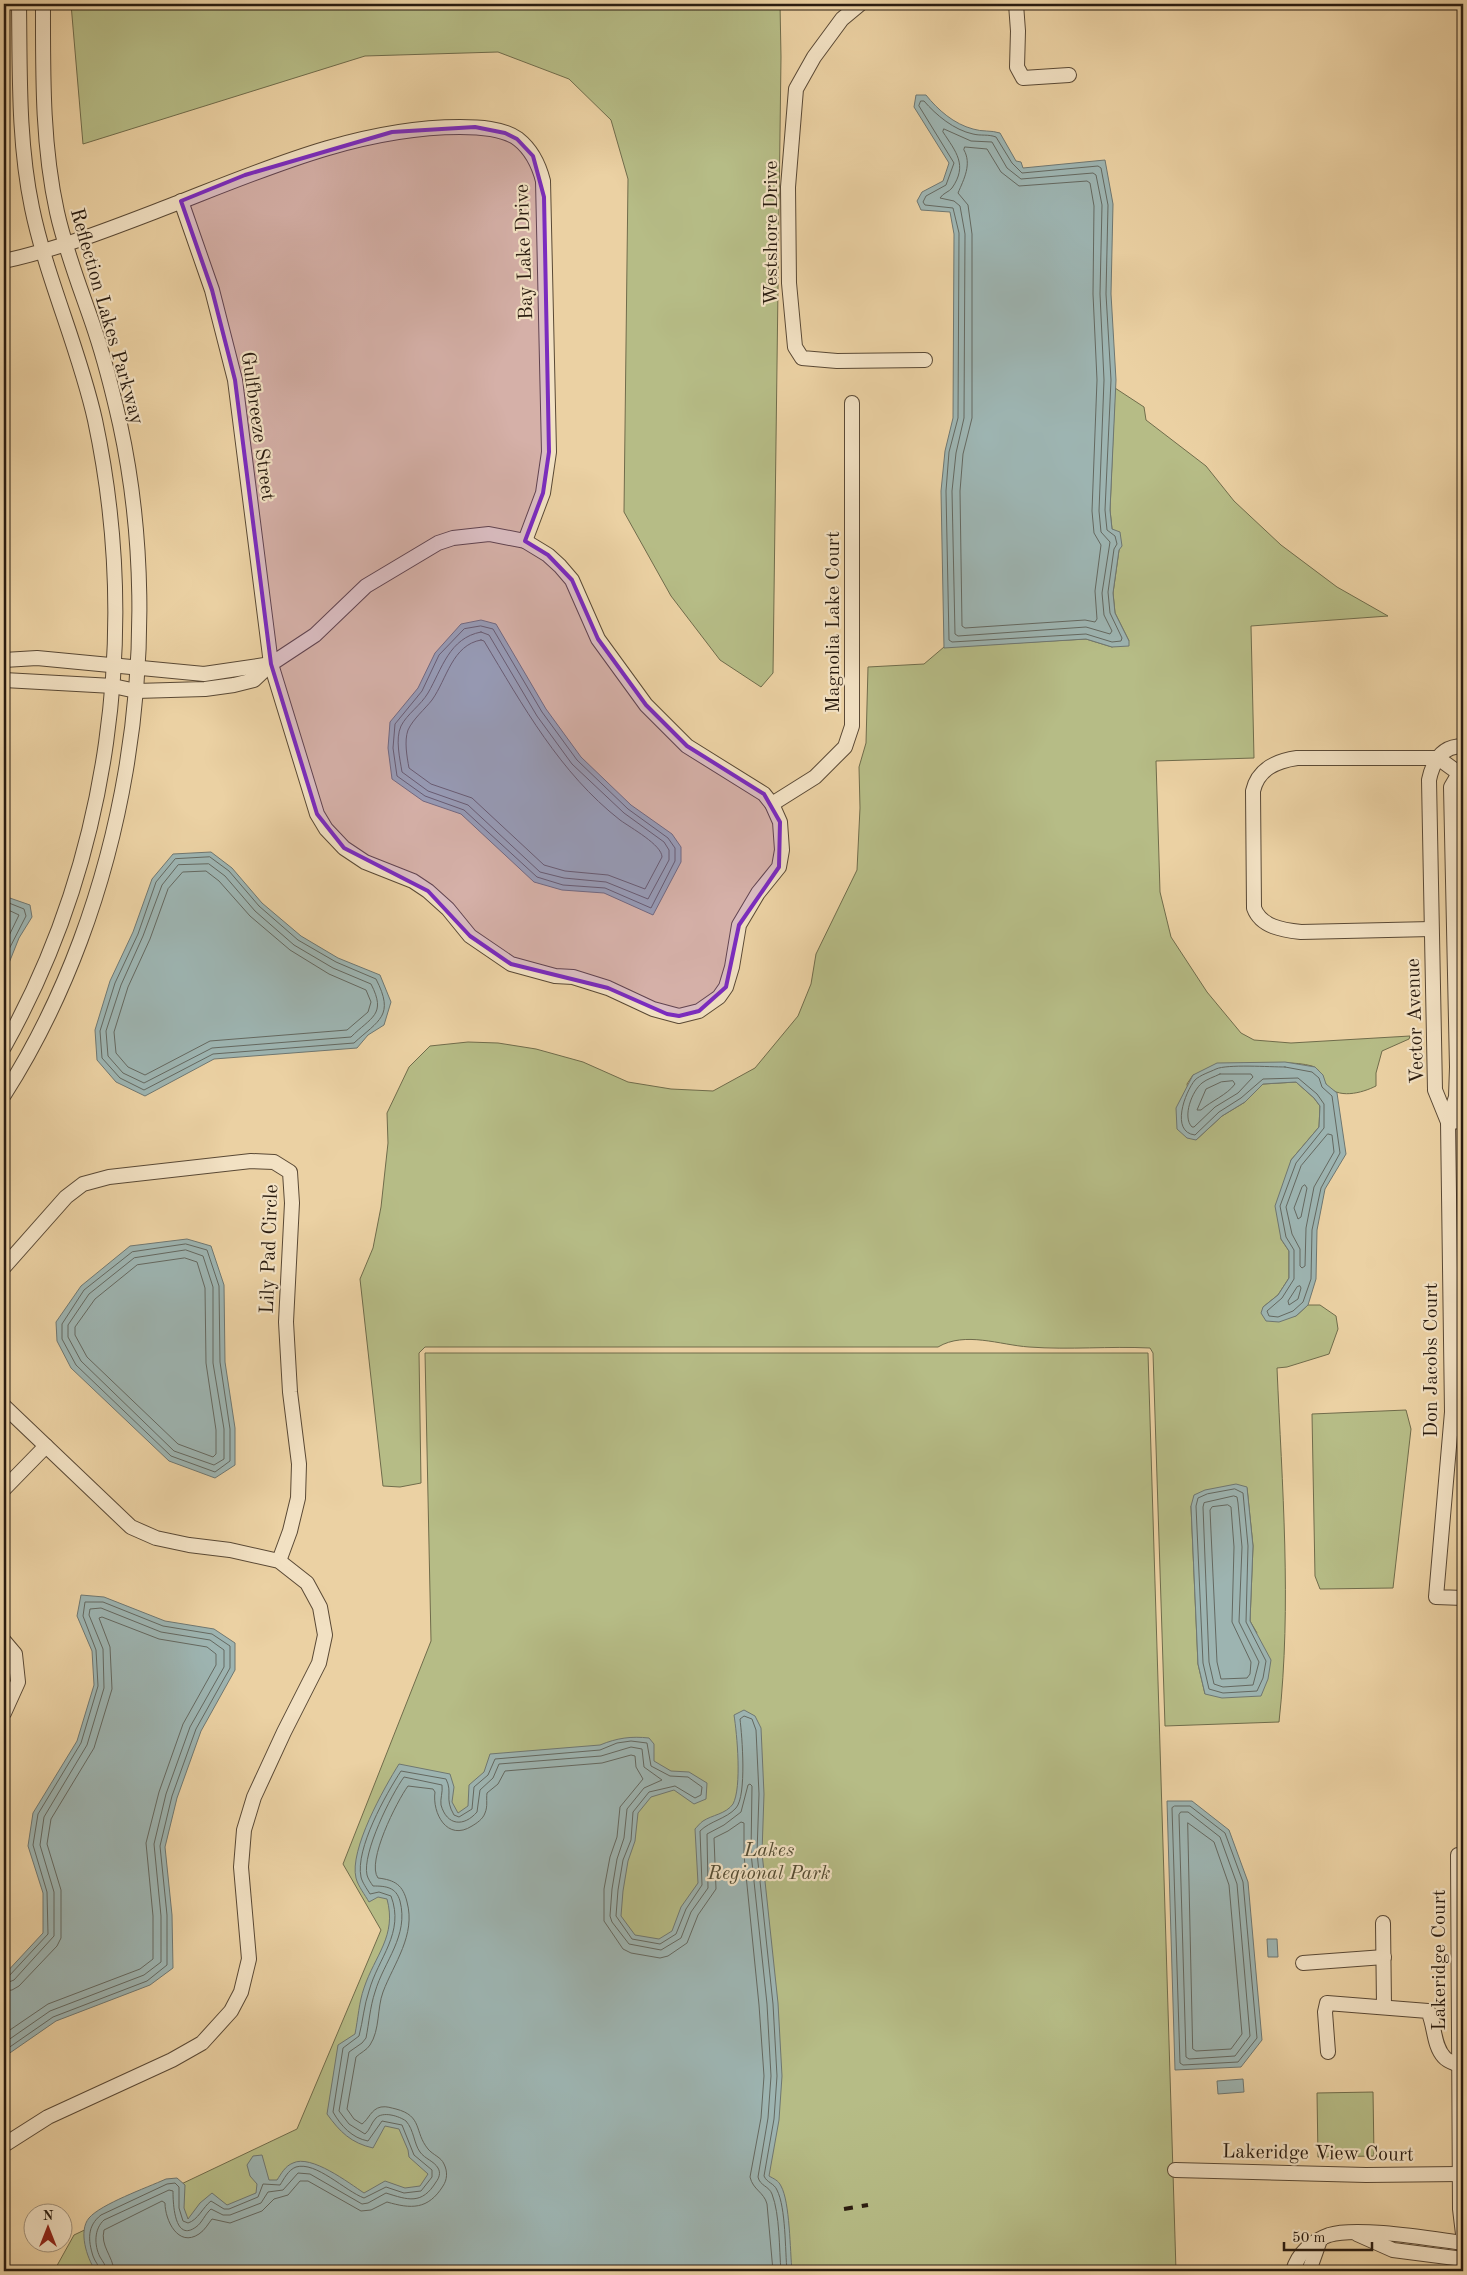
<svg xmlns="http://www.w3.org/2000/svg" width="1467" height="2275" viewBox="0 0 1467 2275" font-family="'Old Standard TT',serif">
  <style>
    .green { fill: #b6bc86; stroke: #706c4b; fill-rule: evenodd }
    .water { fill: #9db4b1; stroke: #6f7771 }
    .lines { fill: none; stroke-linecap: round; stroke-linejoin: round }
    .shore { stroke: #646860; stroke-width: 1 }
    .minor-casing { stroke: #5a4935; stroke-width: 16 }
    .minor { stroke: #f2e1c3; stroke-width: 14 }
    .rail { stroke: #2a1c10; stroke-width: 4; stroke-dasharray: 9 9; stroke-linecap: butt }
    .marked { fill: #7b2cbf; fill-opacity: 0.2; stroke: #7b2cbf; stroke-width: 4; stroke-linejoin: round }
    .labels { text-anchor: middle; stroke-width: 4.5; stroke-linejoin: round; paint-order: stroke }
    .street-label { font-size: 20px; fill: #2a1c10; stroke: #f2e1c3 }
    .park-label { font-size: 20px; font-style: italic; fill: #544c33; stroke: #f2e1c3 }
  </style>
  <rect width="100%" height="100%" fill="#ebd1a3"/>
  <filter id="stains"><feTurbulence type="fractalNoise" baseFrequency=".004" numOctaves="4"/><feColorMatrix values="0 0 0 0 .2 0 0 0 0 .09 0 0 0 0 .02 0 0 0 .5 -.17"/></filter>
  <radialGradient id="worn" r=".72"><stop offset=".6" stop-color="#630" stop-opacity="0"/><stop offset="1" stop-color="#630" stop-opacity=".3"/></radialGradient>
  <!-- green -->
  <g class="green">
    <polygon points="71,4 780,4 781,57 773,673 761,687 720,660 671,596 624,512 628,179 611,120 569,79 498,52 365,56 83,144"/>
    <path d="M1115,388l29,19 2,13 60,46 28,35 47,44 56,42 51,29 -137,10 3,132 -98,3 4,131 11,45 36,55 34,41 13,7 37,3 119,-7 -1,3 -27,12 -6,22v13c-14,7 -39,14 -50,-2 -5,-7 -5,-15 -14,-18 -33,-9 -85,4 -119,9l-6,9 9,56 26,-24 23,-14 18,-18 33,-2 18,16 6,8 -1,21 -28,33 -10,79 8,12v27l-11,17 -15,12 33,9 12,-11h12l16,11 2,13 -9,25 -42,13 -10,1c5,118 15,236 2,354l-114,4 -12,-373 -3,-5c-40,-2 -81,2 -121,-1 -29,-2 -64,-16 -91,0h-513l-6,6 2,130 -21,4 -17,-1 -23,-207 13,-31 8,-41 7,-64 -1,-30 22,-46 21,-21 38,-4 30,1 38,6 47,13 45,20 43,7 42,2 42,-23 43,-52 13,-32 5,-30 41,-84 3,-62 -1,-41 7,-24 2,-76 56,-3 20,-17 142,-8 26,8 17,-6 -14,-28 -2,-20 6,-43 -7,-21 -2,-19zM1247,1488l6,58 -3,75 7,12 -52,61 -7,-30 -7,-158z"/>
    <polygon points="425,1353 1148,1353 1176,2271 54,2271 74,2235 297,2129 381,1930 343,1864 431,1641"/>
    <polygon points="1406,1410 1411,1429 1393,1588 1320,1589 1315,1576 1312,1414"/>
    <polygon points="1373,2092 1374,2156 1318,2157 1317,2093"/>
  </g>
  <!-- water -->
  <g class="water">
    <path d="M916,95h10c12,15 28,29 47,34 9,3 18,1 27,4l16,28 5,1 2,6 82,-8 8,44 -2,90 5,86 -6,130 2,19 8,3 2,14 -3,4 -6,43 2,20 14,28v5l-17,1 -26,-8 -142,9 -3,-157 4,-40 8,-33 1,-184 -4,-22 -29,-2 -4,-9 5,-9 21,-11 6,-18 -35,-56z"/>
    <polygon points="481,620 496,624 546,709 581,757 631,805 672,834 681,847 681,862 653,915 604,893 562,890 534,882 461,814 423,801 392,779 388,748 390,722 418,688 435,653 461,624"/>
    <polygon points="211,852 232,868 262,903 301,936 338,958 380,975 391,1002 384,1025 368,1035 357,1048 214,1059 145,1096 116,1082 97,1060 95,1030 110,981 133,932 152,879 173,854"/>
    <polygon points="4,896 30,905 32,917 19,938 9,963 4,964"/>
    <polygon points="1285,1062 1315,1067 1323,1075 1326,1084 1337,1093 1346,1154 1325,1189 1317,1230 1316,1279 1308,1305 1296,1316 1279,1322 1266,1321 1261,1313 1263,1307 1278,1295 1289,1278 1289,1251 1281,1239 1275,1206 1291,1160 1319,1127 1320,1106 1314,1098 1296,1082 1263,1084 1245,1102 1222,1116 1196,1140 1187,1138 1177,1129 1176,1108 1193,1075 1217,1063"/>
    <polygon points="187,1239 211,1246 224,1285 225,1362 235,1428 235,1465 215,1478 169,1461 71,1368 57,1341 56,1322 81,1286 130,1246"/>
    <polygon points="1236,1484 1247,1487 1253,1546 1250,1621 1271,1660 1268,1679 1261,1696 1222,1698 1205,1694 1198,1664 1191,1506 1194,1495 1205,1490"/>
    <polygon points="81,1595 104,1597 165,1621 214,1629 235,1643 235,1670 201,1731 177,1798 165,1847 172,1915 173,1968 150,1985 56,2021 4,2057 4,1975 43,1933 43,1893 28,1846 33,1813 77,1741 94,1685 92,1651 77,1616"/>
    <path d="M744,1710l11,6 6,12 3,66 -2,59 16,150 4,73 -3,44 -10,56c5,3 9,4 12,10 9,16 9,65 11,85l-697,-1c-8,-12 -17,-39 -6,-52 12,-14 57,-30 77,-39l11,-1 8,7 -1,23 4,11 12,-16 12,-10 15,12 29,-12 1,-9 -7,-8 -3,-11 6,-9 9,-1 7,25h8c4,-6 8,-14 16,-17 18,-9 56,20 71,30l21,-12 20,7 15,-2 8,-12 -19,-17 -1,-7 -9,-21 -14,-3 -12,22c-22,-5 -33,-16 -46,-34l11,-69 17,-11c3,-15 4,-32 9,-46 11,-33 33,-52 23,-89l-9,-2 -9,5c-4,-7 -11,-16 -13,-24 -7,-28 28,-90 43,-114l51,10 4,13 -2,15 6,11 10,-7 1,-21 15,-13 6,-18 110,-9c17,-7 31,-9 49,-7l5,6v17l17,10 18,1 18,11 -1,16 -12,5 -20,-14 -23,7 -13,16 -3,28 -7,20 -5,30 -2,25 14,19 24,4 13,-8 9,-24 17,-24 -3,-54c2,-2 5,-6 8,-8 9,-6 23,-7 30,-17 9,-17 4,-70 1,-89z"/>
    <polygon points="1167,1801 1192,1801 1229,1830 1248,1882 1262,2040 1241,2067 1175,2070"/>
    <polygon points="1267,1939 1277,1939 1278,1957 1268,1957"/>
    <polygon points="1243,2079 1244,2092 1218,2094 1217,2081"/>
  </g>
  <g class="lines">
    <!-- shore -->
    <g class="shore">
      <path d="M921,101h3c12,14 30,29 49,33 8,2 15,0 23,3l16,26 10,10 76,-7 3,2 7,37 -2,89 5,86 -6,130 2,20 8,6 2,8 -3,5 -6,43 2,21 12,25 -1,3 -9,1 -26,-8 -134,8 -3,-2 -3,-149 3,-39 9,-34 1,-185 -6,-25 -28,-3 -2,-3 3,-6 20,-11 8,-22 -35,-57z"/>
      <path d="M944,129l27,12 21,1 15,26 14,11 72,-6 3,2 6,30 -2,89 4,86 -5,131 2,21 9,10 -8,51 2,22 8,16 -2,3 -24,-7 -128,9 -3,-2 -3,-143 4,-38 8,-35 1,-184 -5,-28 -6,-5 -14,-3c3,-5 9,-6 12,-10 16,-23 4,-36 -9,-56z"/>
      <path d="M965,147l22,2 14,23 18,14 68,-5 3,2 4,23 -1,88 4,86 -5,131 2,22 7,12 -6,46 2,28 -2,3 -10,-2 -120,8 -3,-2 -2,-135 3,-37 9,-36v-184l-4,-29 -10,-12c6,-14 14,-29 6,-43z"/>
      <polygon points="481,626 493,629 542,712 577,760 628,809 668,838 675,848 675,861 651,908 605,888 563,885 537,877 464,810 425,796 397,776 393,748 395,724 422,691 439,655 464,629"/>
      <path d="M481,632l8,3 48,81 35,48 52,49 40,29 5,8v10l-21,39 -42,-17 -42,-4 -24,-6 -72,-67 -40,-14 -26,-19c-2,-13 -7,-33 -1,-46 6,-12 20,-21 27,-33 14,-24 21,-55 53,-61z"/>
      <path d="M481,640l3,1c39,65 76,132 136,179 11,8 42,25 42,37l-17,32 -37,-14 -43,-4 -21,-6 -72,-67 -41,-14 -22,-16c-2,-11 -5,-27 -1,-38 5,-11 17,-21 24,-30 15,-21 20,-55 49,-60z"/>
      <path d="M210,857l19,14 30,35 39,34 38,22 40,17c19,37 3,41 -22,64l-141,11 -69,36 -24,-12 -18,-20 -2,-27 15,-48 23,-49 18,-52 19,-23z"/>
      <path d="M209,864l16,12 30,35 39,34 39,23 38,16c16,31 0,33 -20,53l-139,11 -68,35 -21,-10 -15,-17 -2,-25 15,-46 22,-49 19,-51 16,-20z"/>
      <polygon points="183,872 206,871 219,881 250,916 290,950 329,974 366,990 371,1002 368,1012 347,1030 210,1041 145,1075 128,1067 116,1053 114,1032 128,987 150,939 168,889"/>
      <polyline points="4,901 24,909 26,916 4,959"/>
      <polyline points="4,908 19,915 4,946"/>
      <path d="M1285,1067l27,5 7,6 3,9 10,9 8,57 -19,35 -9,42 -1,49 -8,23 -10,9 -15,6 -9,-1 -2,-5 15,-13 12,-19v-29l-8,-13 -6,-31 16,-43 28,-35v-24l-7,-10 -19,-16 -35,1 -22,19 -22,14 -24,23c-25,-3 -10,-43 0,-55 5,-5 15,-8 21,-11 11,-5 54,-2 69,-2z"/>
      <path d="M1220,1074h31l2,3 -15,16 -23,14 -21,20h-2c-10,-10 0,-36 10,-44 5,-4 12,-6 18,-9z"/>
      <path d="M1233,1081l2,3c-8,11 -24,17 -34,26h-4l9,-21 15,-7z"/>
      <polygon points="1328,1134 1332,1135 1334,1152 1314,1187 1306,1228 1305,1266 1302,1268 1300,1266 1300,1249 1292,1234 1286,1207 1301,1166"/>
      <polygon points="1305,1185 1307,1188 1301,1217 1298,1219 1294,1208 1302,1187"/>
      <polygon points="186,1244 207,1250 219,1286 220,1362 230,1429 230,1461 215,1472 171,1456 76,1365 62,1339 62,1324 84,1290 132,1252"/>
      <polygon points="186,1250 203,1256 213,1287 213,1363 224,1429 224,1459 214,1465 174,1451 81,1361 68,1337 68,1325 89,1294 134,1258"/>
      <polygon points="185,1258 197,1262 205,1288 206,1363 216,1430 216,1454 213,1457 178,1444 87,1357 75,1335 75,1327 95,1299 137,1265"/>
      <polygon points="1300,1286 1301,1288 1298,1299 1289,1305 1288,1301 1297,1287"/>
      <polygon points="1235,1489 1243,1493 1248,1546 1246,1622 1266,1661 1263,1678 1257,1691 1223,1693 1209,1689 1203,1663 1196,1506 1198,1498 1207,1494"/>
      <polygon points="1234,1496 1237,1497 1238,1503 1242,1547 1239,1622 1259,1662 1253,1685 1223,1687 1214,1684 1209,1662 1203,1507 1204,1503"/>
      <polygon points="1228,1505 1231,1507 1234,1547 1232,1622 1251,1662 1250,1674 1247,1678 1221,1679 1217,1662 1210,1510 1212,1507"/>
      <polygon points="1175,1806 1190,1806 1225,1833 1243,1882 1257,2038 1238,2062 1183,2065 1180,2063 1172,1808"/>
      <polygon points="1181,1812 1188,1812 1220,1837 1237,1884 1250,2036 1235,2056 1189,2059 1186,2057 1179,1815"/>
      <polygon points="1188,1823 1214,1842 1229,1885 1242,2034 1231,2049 1196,2051 1193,2049"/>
      <polyline points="4,1978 9,1976 48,1934 47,1892 33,1845 38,1814 81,1743 98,1686 96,1650 83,1616 85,1602 103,1602 163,1626 212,1634 230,1646 230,1668 196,1729 172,1796 160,1846 167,1915 167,1965 147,1981 53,2017 4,2051"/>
      <polyline points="4,1984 14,1980 54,1936 54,1892 40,1845 44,1817 87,1745 104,1688 103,1649 89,1615 90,1609 101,1608 161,1632 210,1640 224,1650 224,1667 190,1727 166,1794 154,1844 161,1916 161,1962 144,1975 50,2011 4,2043"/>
      <polyline points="4,1991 12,1990 19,1986 57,1946 61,1938 61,1890 47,1844 51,1819 94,1748 112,1689 110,1647 99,1618 102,1617 159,1639 207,1647 216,1654 216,1665 183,1724 159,1792 146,1843 153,1916 153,1959 140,1969 48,2004 4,2034"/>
      <path d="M100,2271c-1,-6 -5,-9 -7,-15 -5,-16 -6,-30 8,-41l66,-31 8,-1 4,4v21l4,13 5,2c10,-3 15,-16 23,-22l13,8h5l29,-12 5,-13 17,1c4,-6 8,-15 16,-18 20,-6 49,24 68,31l22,-11 18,6 17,-2 11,-14v-7l-18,-15 -12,-30 -20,-4 -14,20c-16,-3 -27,-15 -35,-29l10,-64 16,-12c4,-15 5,-31 10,-45 9,-33 36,-58 22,-95l-12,-4 -9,2c-3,-5 -8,-12 -9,-17 -6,-28 25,-83 40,-106l45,8c7,14 -2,19 8,36l5,2 13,-8 2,-22 14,-12 7,-16 105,-9 17,-7 14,-2 16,2 4,23 19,10 18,1 14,10 -1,8 -6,3 -20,-12 -26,6 -16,20 -2,28 -8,20 -5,30 -2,26 16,23 28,5 16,-10 10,-25 16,-24 -2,-54c10,-10 26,-12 36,-23 11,-13 6,-72 4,-89l4,-3 8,3 4,11 3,64 -2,59 16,151 4,72 -3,43 -10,57c3,7 10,7 13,14 9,18 8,60 10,81"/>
      <path d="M106,2271c0,-6 -3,-9 -6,-14 -6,-12 -6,-28 4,-37l65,-30 4,1c0,11 1,52 23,36 6,-4 9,-13 15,-18l12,6h7l31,-12 7,-11 15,-2 15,-17 12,1 52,30 6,-1 18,-10c22,7 36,12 50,-11 3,-4 5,-9 2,-14 -4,-7 -13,-9 -18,-16 -6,-8 -6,-22 -14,-31 -7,-5 -23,-10 -30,-3 -5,5 -6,12 -11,16l-16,-10 -10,-13 10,-59 13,-9 4,-5c3,-15 4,-31 9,-46 9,-31 34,-56 25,-91 -4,-14 -14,-15 -27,-15 -2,-3 -5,-7 -6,-11 -5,-22 24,-80 37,-98l38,8c1,7 -2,14 -1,20 6,21 23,22 36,7l3,-22 13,-12 6,-14 102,-8 30,-9 11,2 2,18 18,13 -18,8 -17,21 -3,29 -7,21 -5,30 -2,27 2,6 17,22 32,6 20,-12 10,-26 17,-24 -1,-54 17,-9 17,-13 7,-27 2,-1 2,2 -1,67 16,151 4,72 -3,42 -10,59c2,9 11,9 14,17 8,21 7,54 9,77"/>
      <path d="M114,2271c-1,-15 -14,-25 -10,-41l58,-29 3,2c0,17 13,45 34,31 6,-4 9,-10 13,-15l18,4 32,-12 12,-12 14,-4 12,-14h8l53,30 10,-1 16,-8c24,7 41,8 56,-16 4,-6 5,-14 1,-22 -3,-7 -11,-9 -16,-15 -14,-17 -5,-33 -32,-40 -5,-1 -9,-3 -15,-2 -10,2 -12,12 -19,17l-8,-5 -7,-10 9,-52c4,-4 11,-7 14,-12 10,-15 7,-37 13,-53 11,-29 33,-57 24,-90 -4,-17 -12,-22 -29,-24 -12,-16 19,-77 30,-92l25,3 2,3c-3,21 12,50 37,34 5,-3 11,-7 13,-13 3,-7 1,-13 2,-20l11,-9 7,-13 97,-8 29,-8 4,1 1,11 7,12 -23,28 -3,30 -7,20 -6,32v32l19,28 8,4 29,5 8,-2 19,-13 11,-28 18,-26 -2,-51 14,-7 13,-9 3,1v32l15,150 5,71 -3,42 -11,59c3,13 14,15 17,27l6,67"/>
    </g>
    <!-- minor casing -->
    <g class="minor-casing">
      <g id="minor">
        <polyline points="860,4 842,19 814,57 796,89 788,187 789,283 795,347 802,358 837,361 925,360"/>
        <polyline points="1016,4 1018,31 1017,67 1023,78 1069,75"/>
        <polyline points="181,201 212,290 235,380 271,664 317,814 326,829 344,848 365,862 413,881 428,891 448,909 470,936 511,964 555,976 573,977 608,988 653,1009 679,1016 699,1011 719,997 726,987 732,967 739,925 758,893 779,867 782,850 780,822 772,804 764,794 687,746 646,705 598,639 572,580 560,566 548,555 525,541 489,534 453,538 438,543 366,586 315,635 271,664"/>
        <path d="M4,261c60,-13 118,-37 176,-59 89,-35 182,-75 280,-75 18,0 43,1 58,12 14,11 21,26 25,42l6,271 -6,41 -18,48"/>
        <polyline points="4,660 37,658 204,674 271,664 254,680 234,685 205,689 136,691 113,686 4,680"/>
        <polyline points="1463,772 1458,775 1451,787 1457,1067 1456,1097 1448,1122 1452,1412 1436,1597 1463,1598"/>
        <polyline points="772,804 815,777 845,747 852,726 852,403"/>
        <path d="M1431,929l-130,3c-18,-2 -40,-5 -47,-24l-1,-117c5,-22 23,-30 44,-33h141l22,16"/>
        <path d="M4,1047c106,-189 136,-415 91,-627 -16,-72 -48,-140 -63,-212 -14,-67 -12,-136 -13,-204"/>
        <path d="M4,1095c122,-191 164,-450 116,-671 -7,-31 -15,-63 -25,-93 -13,-39 -29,-78 -38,-119 -15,-68 -14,-138 -14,-208"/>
        <path d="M1448,1122l-13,-32 -6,-310c4,-19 13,-34 34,-34"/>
        <polyline points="1448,1122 1463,1121"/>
        <polyline points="4,1267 66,1197 83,1184 109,1177 251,1161 274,1162 290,1172 292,1203 286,1322 290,1392 299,1464 298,1498 290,1531 279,1561"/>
        <polyline points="4,1406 131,1527 156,1538 189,1545 230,1550 279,1561 307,1583 320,1607 325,1635 319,1663 284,1732 254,1797 244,1830 241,1867 249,1959 241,1992 231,2011 202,2043 172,2060 48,2117 4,2145"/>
        <polyline points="4,1489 46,1446"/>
        <polyline points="4,1641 15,1654 18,1682 4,1713"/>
        <polyline points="1463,1855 1458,1855 1460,2209 1463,2234"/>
        <polyline points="1383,1923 1384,2006"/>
        <polyline points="1303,1963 1384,1957"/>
        <path d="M1328,2052l-3,-40 2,-9 101,8c7,14 5,34 16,46 3,4 10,6 15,8"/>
        <polyline points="1175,2170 1366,2175 1460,2174"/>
        <polyline points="1357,2234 1393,2250 1463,2259"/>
        <path d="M1293,2271c5,-18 19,-30 36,-36 28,-9 103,4 134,8"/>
        <polyline points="1309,2271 1320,2240"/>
      </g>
    </g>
    <!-- minor -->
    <use href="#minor" class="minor"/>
    <!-- rail -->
    <polyline class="rail" points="844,2209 868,2205"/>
  </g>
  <!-- marked area -->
  <path class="marked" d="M475,127l30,6 12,6 16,17 11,41 5,255 -6,41 -18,48 23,14 24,25 26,59 48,66 41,41 77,48 16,28 -1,45 -40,58 -13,62 -27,24 -20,5 -12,-2 -59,-26 -97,-24 -41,-28 -42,-45 -84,-43 -27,-34 -46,-150 -36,-284 -23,-90 -31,-89 64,-26 147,-43z"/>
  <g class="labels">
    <!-- street labels -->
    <g class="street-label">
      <text transform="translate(770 233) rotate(-90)" y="7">Westshore Drive</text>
      <text transform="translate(523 252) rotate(-92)" y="7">Bay Lake Drive</text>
      <text transform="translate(108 316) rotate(74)" y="7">Reflection Lakes Parkway</text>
      <text transform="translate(259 426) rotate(82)" y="7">Gulfbreeze Street</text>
      <text transform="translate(832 622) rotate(-90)" y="7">Magnolia Lake Court</text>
      <text transform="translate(1414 1021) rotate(-92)" y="7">Vector Avenue</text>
      <text transform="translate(268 1249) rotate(-88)" y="7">Lily Pad Circle</text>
      <text transform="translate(1430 1360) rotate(-90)" y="7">Don Jacobs Court</text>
      <text transform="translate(1438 1960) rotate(-90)" y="7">Lakeridge Court</text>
      <text transform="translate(1318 2152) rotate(1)" y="7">Lakeridge View Court</text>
    </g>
    <!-- park labels -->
    <g class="park-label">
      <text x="769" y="1856">Lakes<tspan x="769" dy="23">Regional Park</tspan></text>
    </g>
  </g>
  <!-- margin -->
  <rect width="1467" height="2275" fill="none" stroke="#ebd1a3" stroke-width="20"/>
  <rect x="5" y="5" width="1457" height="2265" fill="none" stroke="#2a1c10" stroke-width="2.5"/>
  <rect x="10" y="10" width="1447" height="2255" fill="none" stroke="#2a1c10"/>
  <!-- north arrow -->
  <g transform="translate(48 2228)"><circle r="24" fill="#f2e1c3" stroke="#a2927b"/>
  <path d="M0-4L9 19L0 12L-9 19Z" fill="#8f2418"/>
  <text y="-8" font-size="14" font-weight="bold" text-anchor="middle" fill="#2a1c10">N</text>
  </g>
  <!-- scale -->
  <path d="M1284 2242v8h88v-8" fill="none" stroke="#2a1c10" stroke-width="2.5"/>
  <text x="1292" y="2242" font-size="15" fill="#2a1c10" stroke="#f2e1c3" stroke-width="4" paint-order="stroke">50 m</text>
  <rect width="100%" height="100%" filter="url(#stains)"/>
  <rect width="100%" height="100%" fill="url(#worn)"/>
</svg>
